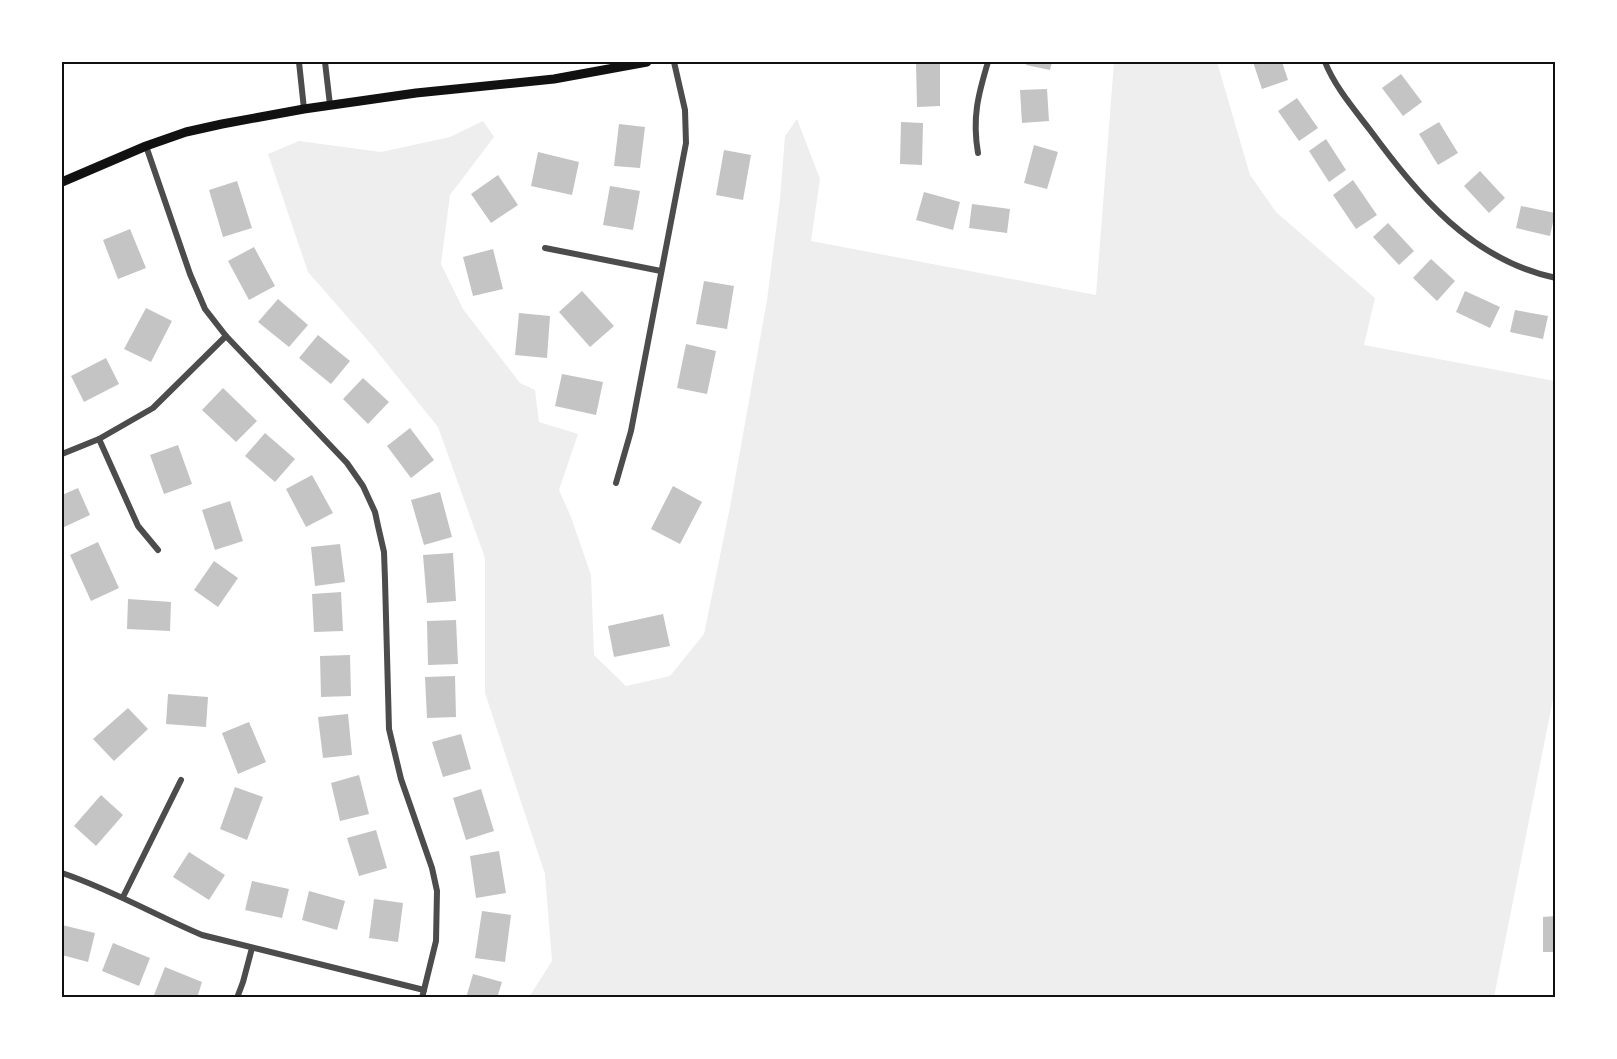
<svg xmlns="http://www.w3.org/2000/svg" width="1617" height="1059" viewBox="0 0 1617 1059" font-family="'Space Grotesk',sans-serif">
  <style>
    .green { fill: #eee }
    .building { fill: #c4c4c4 }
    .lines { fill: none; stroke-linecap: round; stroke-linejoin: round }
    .minor { stroke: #4c4c4c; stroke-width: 6 }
    .secondary { stroke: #111; stroke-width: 9 }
    .neatline { fill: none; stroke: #111; stroke-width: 2 }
  </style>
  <rect width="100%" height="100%" fill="#fff"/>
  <!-- green -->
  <polygon class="green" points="1114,62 1217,62 1250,175 1276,212 1375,298 1364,345 1555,381 1555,689 1494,997 529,997 552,961 545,874 485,693 485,558 438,427 371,344 308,272 268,154 299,141 381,152 450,137 483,121 494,137 450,195 441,264 463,309 520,383 535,390 539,422 578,434 559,490 571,517 591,575 594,655 626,686 670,676 704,634 730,507 767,300 780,199 785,136 797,119 820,179 811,241 1096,295"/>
  <!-- building -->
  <g class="building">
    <polygon points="1027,62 1052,62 1050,70 1026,65"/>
    <polygon points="1253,62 1282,62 1288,80 1262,89"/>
    <polygon points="916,63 940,63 940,106 917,107"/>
    <polygon points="1401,74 1422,102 1403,116 1382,88"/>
    <polygon points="1047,89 1049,121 1022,123 1020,90"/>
    <polygon points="1297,98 1318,128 1299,141 1278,111"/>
    <polygon points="901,122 923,123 922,165 900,164"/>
    <polygon points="1439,122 1458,153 1438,165 1419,134"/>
    <polygon points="619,124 645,127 640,168 614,166"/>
    <polygon points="1326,139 1346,170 1329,182 1309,151"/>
    <polygon points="1034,145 1058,152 1047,189 1024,183"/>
    <polygon points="724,150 751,155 743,200 716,195"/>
    <polygon points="538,152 579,162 572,195 531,186"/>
    <polygon points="1480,171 1505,198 1489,213 1464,186"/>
    <polygon points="498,175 518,205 491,223 471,194"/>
    <polygon points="1353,180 1377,215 1356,229 1333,195"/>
    <polygon points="237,181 252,228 223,237 209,190"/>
    <polygon points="610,186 640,191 633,230 603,225"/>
    <polygon points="924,192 960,202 953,230 916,220"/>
    <polygon points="972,204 1010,209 1007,233 969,228"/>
    <polygon points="1521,206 1555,213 1550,236 1516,228"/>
    <polygon points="1388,223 1414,251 1399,265 1373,237"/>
    <polygon points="130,229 146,268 118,279 103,240"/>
    <polygon points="254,247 275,286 249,300 228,261"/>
    <polygon points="493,249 503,289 473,296 463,257"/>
    <polygon points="1431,259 1455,281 1437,301 1413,278"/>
    <polygon points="704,281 734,286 727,329 696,324"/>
    <polygon points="582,291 614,326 590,347 559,312"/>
    <polygon points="1465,291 1500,307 1490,328 1456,312"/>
    <polygon points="278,299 308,325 289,347 258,322"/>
    <polygon points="146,308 172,321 151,362 124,349"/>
    <polygon points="1515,310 1548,316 1543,339 1510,332"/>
    <polygon points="519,313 550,316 547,358 515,355"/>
    <polygon points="318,335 350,361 331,384 299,358"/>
    <polygon points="686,344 716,351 707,394 677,388"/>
    <polygon points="106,358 119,384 84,402 71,376"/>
    <polygon points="562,374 603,382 596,415 555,406"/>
    <polygon points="363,378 389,402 368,424 343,399"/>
    <polygon points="223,388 257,421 236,442 202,410"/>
    <polygon points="410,428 434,460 411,478 387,446"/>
    <polygon points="265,433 295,459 275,482 245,456"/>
    <polygon points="178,445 192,484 164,494 150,455"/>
    <polygon points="312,475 333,513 306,527 286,489"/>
    <polygon points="673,486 702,502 680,544 651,529"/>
    <polygon points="78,488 90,515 62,528 62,495"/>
    <polygon points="440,492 452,537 424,545 411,500"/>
    <polygon points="230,501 243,541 215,550 202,510"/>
    <polygon points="98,542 119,588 91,601 70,555"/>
    <polygon points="340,544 345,582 315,586 311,547"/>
    <polygon points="453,553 456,601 427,603 423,555"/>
    <polygon points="214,561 238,578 218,607 194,590"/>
    <polygon points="341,592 343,631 314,632 312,594"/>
    <polygon points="128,599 171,602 170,631 127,629"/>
    <polygon points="663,614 670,646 614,657 608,626"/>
    <polygon points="456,620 458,664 428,665 427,621"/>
    <polygon points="350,655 351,696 321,697 320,656"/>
    <polygon points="455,676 456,717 427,718 425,677"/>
    <polygon points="168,694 208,697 206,727 166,724"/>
    <polygon points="128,708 148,729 114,761 93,739"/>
    <polygon points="348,714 352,755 323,758 318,717"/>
    <polygon points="249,722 266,762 238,774 222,733"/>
    <polygon points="461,734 471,769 443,777 432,742"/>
    <polygon points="359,775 369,814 340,821 331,783"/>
    <polygon points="235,787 263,797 247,840 220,829"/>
    <polygon points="481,789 494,831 466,840 453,798"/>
    <polygon points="101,795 123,815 96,846 74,826"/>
    <polygon points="376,830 387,868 359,876 347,838"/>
    <polygon points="499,851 506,893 476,898 470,856"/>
    <polygon points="189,852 225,875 209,900 173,877"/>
    <polygon points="252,881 289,889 282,918 245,910"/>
    <polygon points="309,891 345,901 337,930 302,920"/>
    <polygon points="374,899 403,903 398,942 369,938"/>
    <polygon points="482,911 511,915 505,962 475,958"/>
    <polygon points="1556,916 1556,952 1543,952 1543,917"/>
    <polygon points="62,925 95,933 88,962 62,955"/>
    <polygon points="113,943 150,958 139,986 102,971"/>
    <polygon points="165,967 202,982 197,998 160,998 154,995"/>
    <polygon points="473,974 502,982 497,998 466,998"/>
  </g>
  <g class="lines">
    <!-- minor -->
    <g class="minor">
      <polyline points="299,62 304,109"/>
      <polyline points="325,62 330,105"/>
      <path d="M1325,62c10,25 29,47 45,68 49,66 101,130 186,148"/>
      <polyline points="146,146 190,274 205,309 226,336 347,463 363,486 375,512 378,526 384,552 385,580 389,729 401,779 432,868 437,891 436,941 422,998"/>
      <path d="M978,153c-6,-35 0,-58 10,-91"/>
      <polyline points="545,248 661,271"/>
      <polyline points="99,439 138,526 158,550"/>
      <polyline points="62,454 99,439 153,408 226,336"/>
      <polyline points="616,483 631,431 686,143 685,110 674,62"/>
      <path d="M62,873c48,16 93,42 140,62l222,55"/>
      <polyline points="123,897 181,780"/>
      <polyline points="237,998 243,982 252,948"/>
    </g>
    <!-- secondary -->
    <polyline class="secondary" points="62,182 146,146 186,132 222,124 304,109 416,93 554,79 647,62"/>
  </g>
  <!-- border -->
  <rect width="1617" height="1059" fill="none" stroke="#ffffff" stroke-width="126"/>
  <rect x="63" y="63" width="1491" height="933" class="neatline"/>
</svg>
